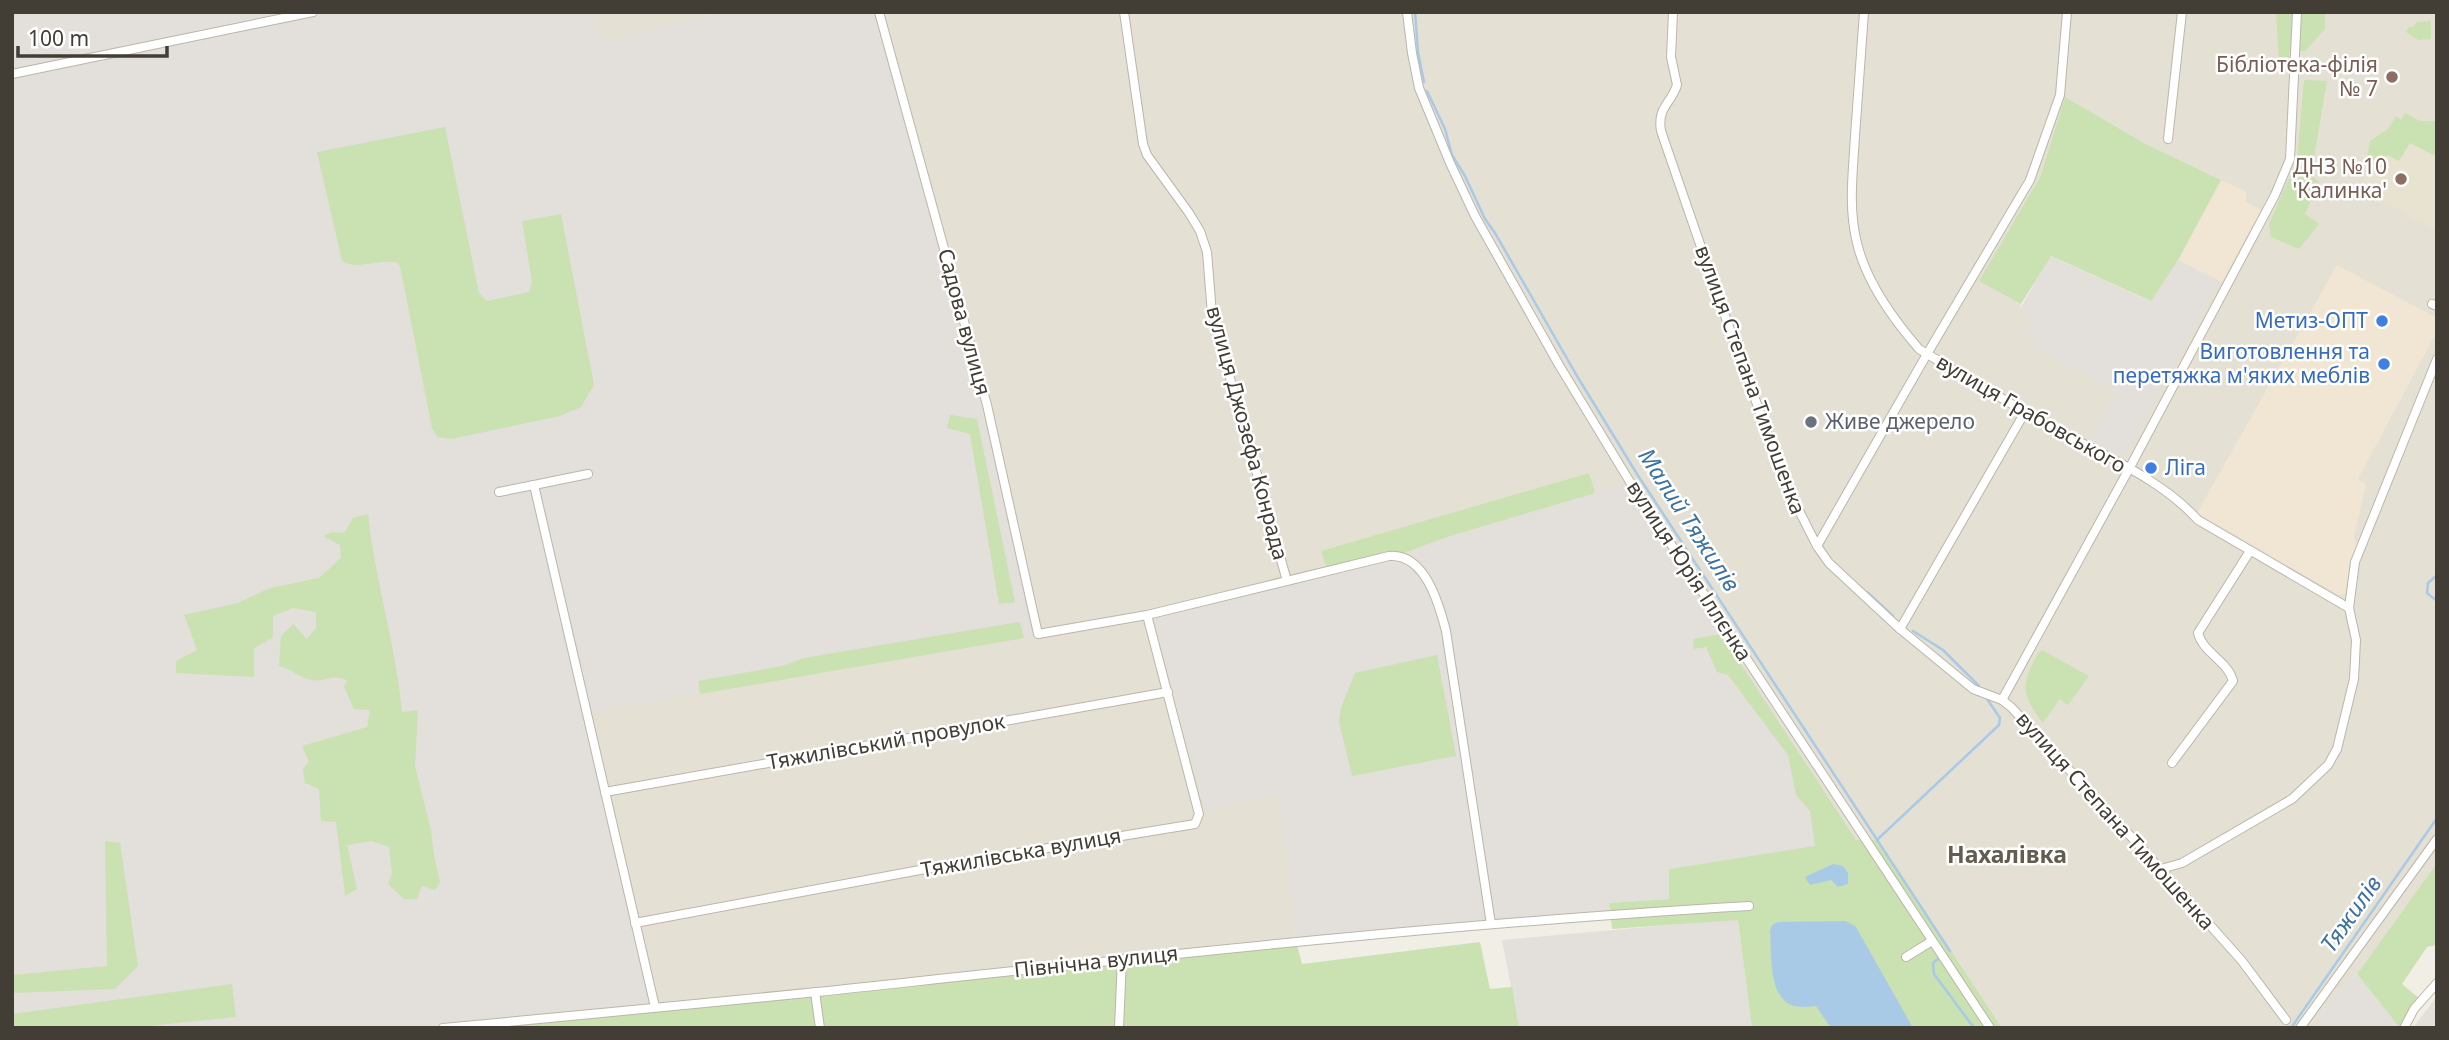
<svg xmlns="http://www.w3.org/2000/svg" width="2449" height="1040" viewBox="0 0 2449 1040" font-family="'Noto Sans',sans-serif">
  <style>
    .residential { fill: #e4e0d4; fill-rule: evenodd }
    .commercial { fill: #f1e5d3 }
    .industrial { fill: #e3dfda }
    .education { fill: #e8e3d1 }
    .green { fill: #cae1b2 }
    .water { fill: #a8cae7 }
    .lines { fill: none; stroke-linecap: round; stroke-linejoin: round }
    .stream { stroke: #a8cae7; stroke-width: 2.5 }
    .minor-casing { stroke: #bbb6a9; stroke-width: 10 }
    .minor { stroke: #fff; stroke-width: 8 }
    .education-dot { fill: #8d6e63; stroke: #fff; stroke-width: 2.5 }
    .shop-dot { fill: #3f7fe0; stroke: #fff; stroke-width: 2.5 }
    .worship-dot { fill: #6b7280; stroke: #fff; stroke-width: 2.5 }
    .labels { text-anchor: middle; stroke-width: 5; stroke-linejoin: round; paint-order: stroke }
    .education-label { font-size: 21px; fill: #785e54; stroke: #fff; text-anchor: end }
    .shop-label { font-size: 21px; fill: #366cbe; stroke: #fff; text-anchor: end }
    .street-label { font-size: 21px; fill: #423e36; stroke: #fff }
    .worship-label { font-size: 21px; fill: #5b616d; stroke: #fff; text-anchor: start }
    .water-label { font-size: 23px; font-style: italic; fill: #3b72a2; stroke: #fff }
    .neighbourhood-label { font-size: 23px; font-weight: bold; fill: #645c4e; stroke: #fff }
  </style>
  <rect width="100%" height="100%" fill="#f1eee6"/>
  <!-- residential -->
  <g class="residential">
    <polygon points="593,12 721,12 601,42"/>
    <path d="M875,12h1562v851l-80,111 -50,54h-305l-124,-188h-22l-406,-304 -302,79 130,178 18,148 -641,66 -69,-294 452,-79 -51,-229zM2065,97l81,47 75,36 -43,80 39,21 -100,111 -84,-44 3,-8 -3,-24 -13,-7 1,-5 -41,-23 60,-104z"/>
  </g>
  <!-- commercial -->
  <g class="commercial">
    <polygon points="2221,180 2246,191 2246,202 2261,210 2222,282 2178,260"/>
    <polygon points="2337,265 2437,318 2435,335 2358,479 2366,484 2354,537 2358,547 2345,594 2339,595 2197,513"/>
  </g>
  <!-- industrial -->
  <g class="industrial">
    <polygon points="12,12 593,12 602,41 721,12 875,12 987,405 1038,634 587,713 655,1007 476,1028 12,1028"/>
    <polygon points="2050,256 2150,301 2178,260 2217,281 2126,453 2114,455 2089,442 2117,392 2032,348 2036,340 2023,333 2032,316 2020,309"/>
    <polygon points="1623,484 1856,841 1669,869 1669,899 1609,903 1609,914 1296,941 1278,794 1205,810 1156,627 1147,615 1399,555 1450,536"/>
    <polygon points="1738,919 1752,1028 1519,1028 1502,940"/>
    <polygon points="2357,974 2400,1028 2307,1028"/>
    <polygon points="2437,996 2437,1028 2413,1028"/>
  </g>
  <!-- education -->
  <polygon class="education" points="2437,130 2437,231 2360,189 2369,169 2360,153 2372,156"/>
  <!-- green -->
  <g class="green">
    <polygon points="2276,12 2325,12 2325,29 2305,51 2289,51 2290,64 2279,64"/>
    <polygon points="2431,21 2431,39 2418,40 2406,32 2409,27 2413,27 2417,22"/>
    <polygon points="2304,80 2327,81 2311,175 2319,182 2305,214 2319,224 2299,249 2271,237 2269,224 2297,160"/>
    <polygon points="2065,97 2146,144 2221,180 2178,260 2151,301 2051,256 2021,304 1979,281 2040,177"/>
    <polygon points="2405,113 2420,121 2437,121 2437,152 2433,155 2410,143 2399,161 2387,155 2383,162 2367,158 2370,141 2388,129 2396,116 2401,120"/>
    <path d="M445,127l34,166 8,8 42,-9 3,-10 -10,-61 39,-7 33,171 -13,22 -21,9 -109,23 -14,-2 -5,-9 -32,-162 -2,-3c-17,-5 -42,8 -56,-2l-25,-109z"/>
    <polygon points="950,415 977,419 1015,602 999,604 970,434 947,428"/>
    <polygon points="1589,473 1595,493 1450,536 1399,555 1328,571 1321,551"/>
    <path d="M368,514c7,67 28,131 34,198l16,-2 -3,56 16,64 3,25 6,27 -5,8 -13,-4 -5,13h-13l-16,-15 4,-11 -3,-26 -17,-6 -25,4 10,44 -12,7 -9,-74 -15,-1 -2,-32 -14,-6 -2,-14 6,-7 -7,-16 65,-19 3,-17 -16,-1 -10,-22 3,-7c-17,-6 -21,2 -35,0 -12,-2 -20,-11 -33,-14l2,-30 12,-12 14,15 9,-11v-16l-23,-4 -20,8v22l-19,10v29l-78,-4v-12l21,-11 -13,-35 54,-12 32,-15 49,-10 22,-20 -1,-13 -17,-9 10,-4 11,1 9,-15z"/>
    <polygon points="1020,622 1024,638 700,694 698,681 782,666 804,658"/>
    <polygon points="1721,634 1856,840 1878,840 2002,1028 1752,1028 1738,920 1612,929 1609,903 1669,899 1669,869 1815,846 1810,811 1796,795 1788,755 1728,675 1717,672 1706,647 1694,649 1693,639"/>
    <path d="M2042,650l47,26 -21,29 -8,-6 -17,24c-23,-29 -22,-40 -4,-71z"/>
    <polygon points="1437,655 1456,756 1352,776 1339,722 1341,708 1355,673"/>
    <polygon points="105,841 120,843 138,966 115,989 12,993 12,975 107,966"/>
    <polygon points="2437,863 2437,945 2427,947 2402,984 2421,1000 2404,1028 2400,1028 2357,974"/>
    <polygon points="1296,941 1302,964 1480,942 1490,989 1512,987 1519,1028 476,1028"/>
    <polygon points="232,984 236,1017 129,1028 12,1028 12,1014"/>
  </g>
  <!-- water -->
  <g class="water">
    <polygon points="1833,864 1843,866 1848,873 1848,884 1838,887 1831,880 1810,885 1805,877"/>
    <path d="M1846,921l10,6 57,101h-82l-15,-22c-8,1 -20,2 -27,-2 -21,-12 -17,-52 -19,-73l2,-6 6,-3z"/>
  </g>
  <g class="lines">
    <!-- stream -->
    <g class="stream">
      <polyline points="1415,12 1418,52 1424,82"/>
      <polyline points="1427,91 1445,129 1452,155 1465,176 1485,219 1495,233 1577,376 1637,474 1950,951"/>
      <polyline points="2437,517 2437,535"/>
      <polyline points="2437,575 2428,583 2427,593 2437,601"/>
      <polyline points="1867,592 1893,616"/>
      <polyline points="1913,631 1943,650 1979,686"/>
      <polyline points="1878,839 1999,725 2000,718 1985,696"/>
      <polyline points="1939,958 1933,963 1934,974 1974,1028"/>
      <polyline points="2291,1028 2437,818"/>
    </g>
    <!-- minor casing -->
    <g class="minor-casing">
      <g id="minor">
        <path d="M879,12l108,393 51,229 109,-19 242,-59c36,-3 50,48 57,75l45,293"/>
        <polyline points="1124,12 1143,144 1147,155 1189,213 1200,231 1207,252 1212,314 1287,581"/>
        <polyline points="1407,12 1412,53 1419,88 1450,163 1475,216 1559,365 1630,482 1990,1028"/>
        <path d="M1673,12l-2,45 6,28c-6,19 -20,22 -16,46l59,171 67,185 30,59 12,17 71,66 73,60 29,11 9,7 125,135 106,119 44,59"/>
        <path d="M1864,12c-3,41 -6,83 -9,124 -2,36 -7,71 2,107 9,38 36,76 62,106 47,29 95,57 144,84 46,25 100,48 135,87l151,88"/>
        <polyline points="12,74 313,12"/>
        <polyline points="2168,139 2182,12"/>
        <polyline points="2432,304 2437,306"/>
        <polyline points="534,485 588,474"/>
        <polyline points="499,492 534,485 655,1007"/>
        <polyline points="1817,546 1927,354 2030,180 2060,95 2067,12"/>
        <polyline points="1900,629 2025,412"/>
        <polyline points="2002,700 2129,469 2275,195 2290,159 2297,12"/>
        <path d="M2172,763l61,-82c-5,-20 -30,-28 -35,-48l52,-82"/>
        <polyline points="605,792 1168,692"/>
        <polyline points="2161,869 2182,863 2292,799 2328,765 2337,749 2354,679 2356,640 2349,608 2355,562 2437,359"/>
        <polyline points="635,923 963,862 1195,824 1199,814 1147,615"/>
        <polyline points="1906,957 1932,941"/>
        <polyline points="815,992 820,1028"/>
        <path d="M443,1028c125,-12 249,-23 374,-36 310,-33 620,-68 932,-86"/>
        <polyline points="1119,1028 1122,959"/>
        <polyline points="2300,1028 2437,839"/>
        <polyline points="2404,1028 2414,1009 2437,983"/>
      </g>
    </g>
    <!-- minor -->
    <use href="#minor" class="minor"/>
  </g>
  <!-- markers -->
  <g class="education-dot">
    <circle cx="2392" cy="77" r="7"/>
    <circle cx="2401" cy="179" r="7"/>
  </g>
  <g class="shop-dot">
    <circle cx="2382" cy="321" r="7"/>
    <circle cx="2384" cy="364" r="7"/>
    <circle cx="2151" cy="468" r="7"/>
  </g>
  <circle class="worship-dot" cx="1811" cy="422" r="7"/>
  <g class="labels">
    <!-- education labels -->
    <g class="education-label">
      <text x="2378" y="72">Бібліотека-філія<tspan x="2378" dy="24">№ 7</tspan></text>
      <text x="2387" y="174">ДНЗ №10<tspan x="2387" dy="24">'Калинка'</tspan></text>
    </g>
    <!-- shop labels -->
    <g class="shop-label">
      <text x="2368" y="328">Метиз-ОПТ</text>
      <text x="2370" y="359">Виготовлення та<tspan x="2370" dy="24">перетяжка м'яких меблів</tspan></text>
      <text x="2165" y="475" text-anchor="start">Ліга</text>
    </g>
    <!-- street labels -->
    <g class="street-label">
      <text transform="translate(964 322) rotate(75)" y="7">Садова вулиця</text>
      <text transform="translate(1750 380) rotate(70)" y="7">вулиця Степана Тимошенка</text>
      <text transform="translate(2031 414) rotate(30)" y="7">вулиця Грабовського</text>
      <text transform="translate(1247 433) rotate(75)" y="7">вулиця Джозефа Конрада</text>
      <text transform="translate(1689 571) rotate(57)" y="7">вулиця Юрія Іллєнка</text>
      <text transform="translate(886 742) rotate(-10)" y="7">Тяжилівський провулок</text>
      <text transform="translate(2115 821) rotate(48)" y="7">вулиця Степана Тимошенка</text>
      <text transform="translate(1021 853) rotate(-10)" y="7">Тяжилівська вулиця</text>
      <text transform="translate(1096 962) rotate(-6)" y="7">Північна вулиця</text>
    </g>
    <!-- worship labels -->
    <g class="worship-label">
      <text x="1825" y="429">Живе джерело</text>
    </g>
    <!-- water labels -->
    <g class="water-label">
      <text transform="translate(1689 520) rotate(57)" y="8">Малий Тяжилів</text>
      <text transform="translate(2351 914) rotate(-55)" y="8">Тяжилів</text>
    </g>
    <!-- neighbourhood labels -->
    <g class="neighbourhood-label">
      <text x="2007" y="863">Нахалівка</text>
    </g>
  </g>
  <!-- border -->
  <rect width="2449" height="1040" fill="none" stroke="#423e36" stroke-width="28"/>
  <!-- scale -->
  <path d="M18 46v10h149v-10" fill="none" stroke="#423e36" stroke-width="3.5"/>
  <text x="28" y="46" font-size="21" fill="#423e36" stroke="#ffffff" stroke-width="5" paint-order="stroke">100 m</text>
</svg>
